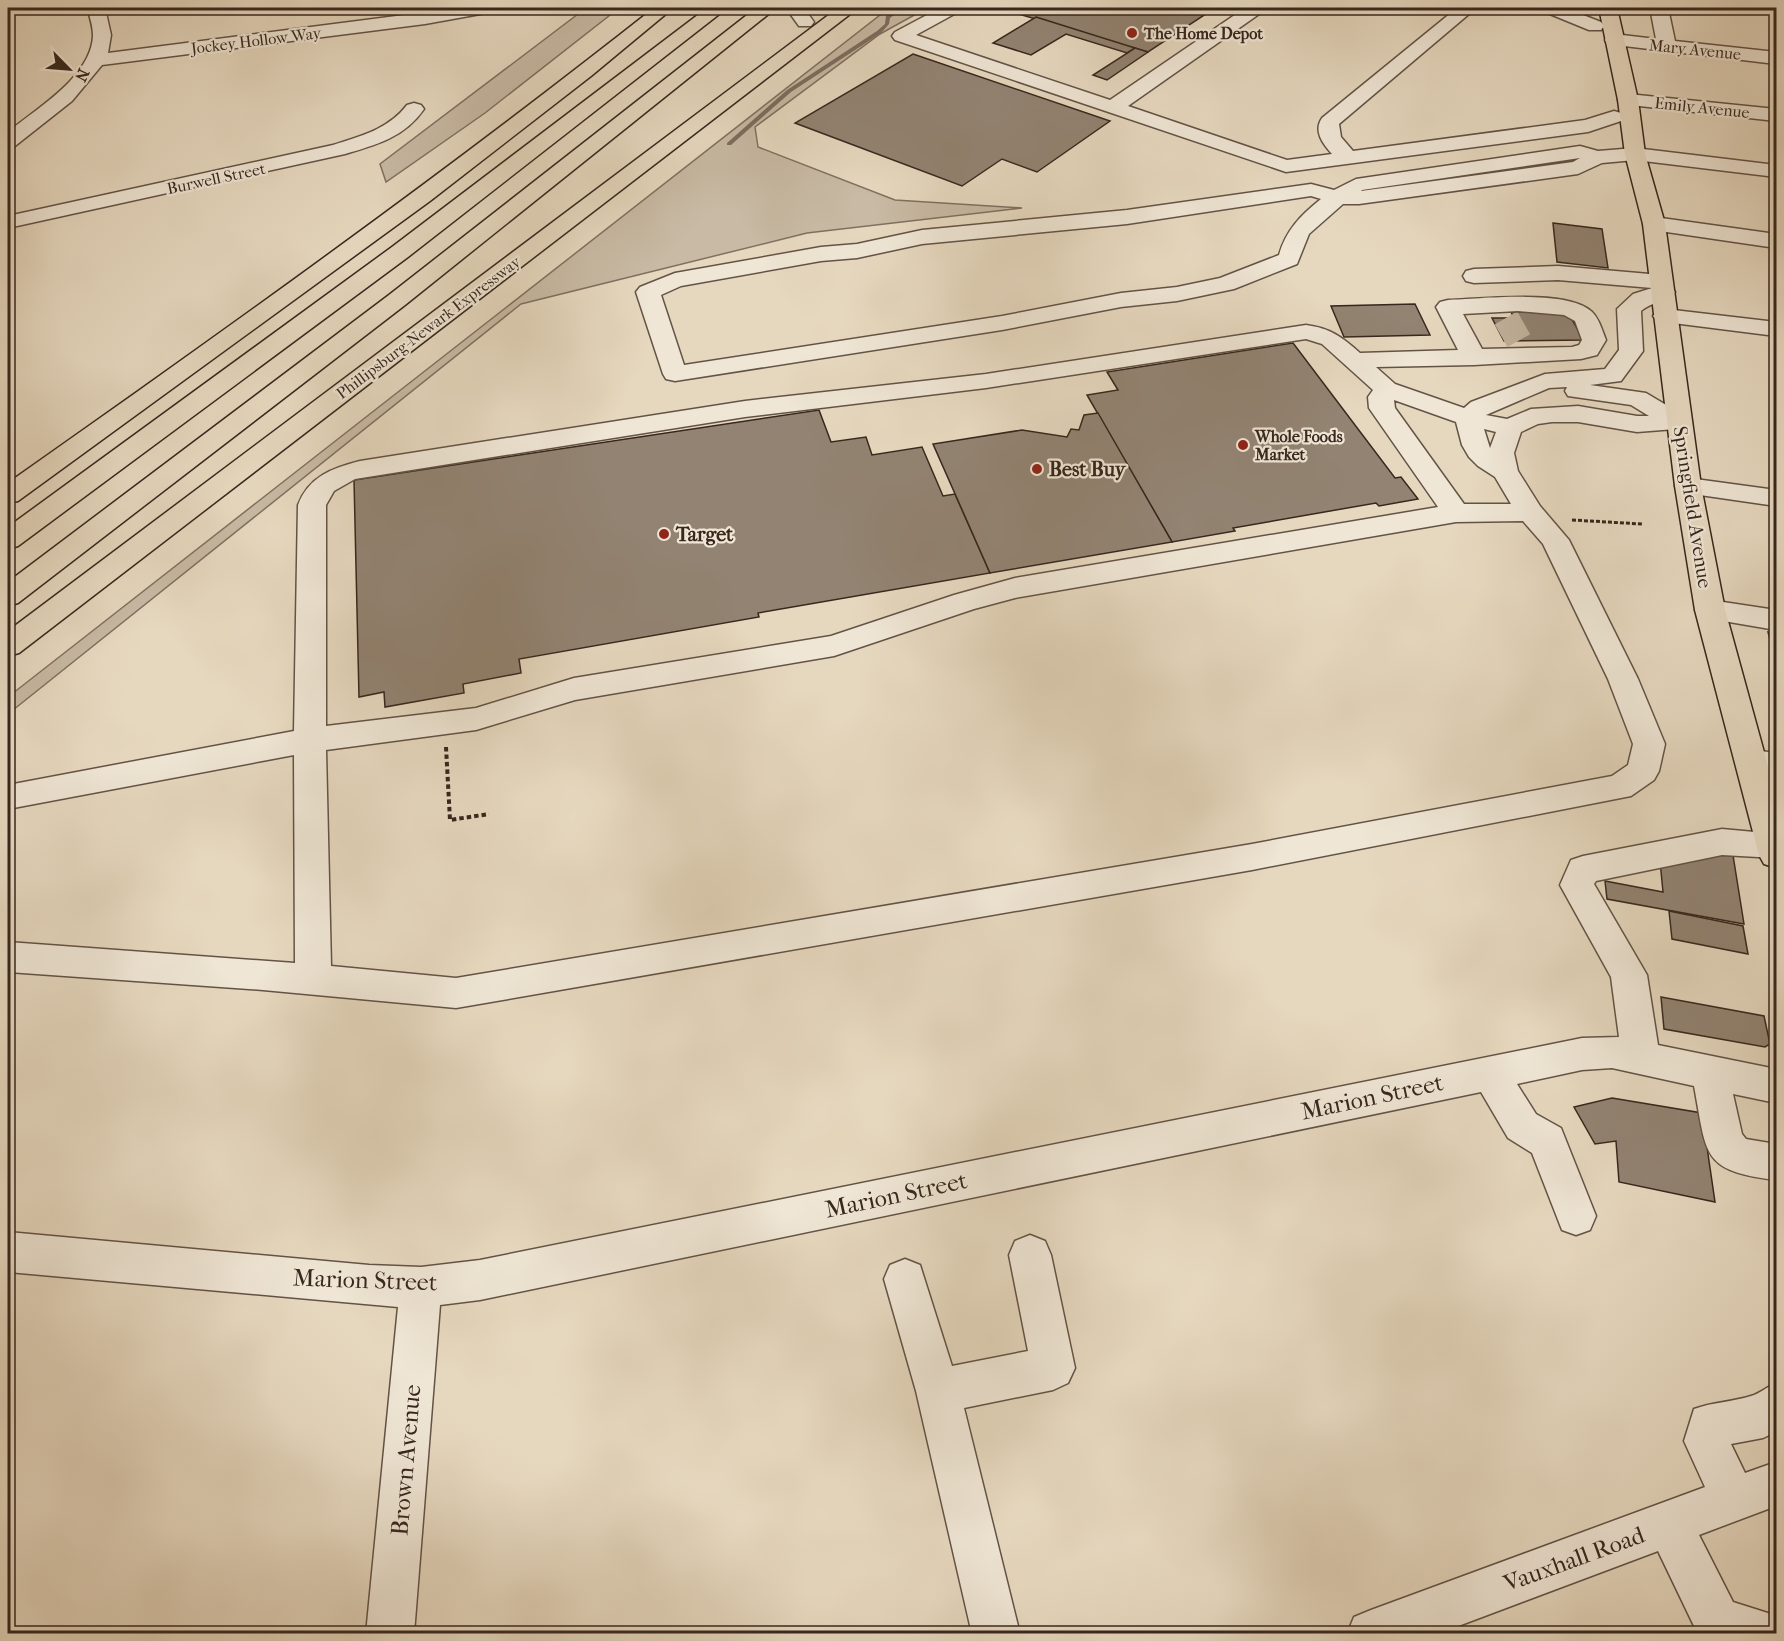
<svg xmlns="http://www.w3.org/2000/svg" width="1784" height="1641" viewBox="0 0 1784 1641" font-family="'IM FELL French Canon',serif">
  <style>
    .green { fill: #c8baa4; stroke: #807061; stroke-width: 1.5 }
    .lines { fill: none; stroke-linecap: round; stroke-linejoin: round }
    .stream { fill: #7c6d5e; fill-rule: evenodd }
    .building { fill: #928372; stroke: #37271e; stroke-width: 1.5 }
    .minor-tunnel { stroke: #c3b59f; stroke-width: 26; stroke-dasharray: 26 13; stroke-linecap: butt }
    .minor-casing { stroke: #635346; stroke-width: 3 }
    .major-casing { stroke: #37271e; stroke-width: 3 }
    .highway-casing { stroke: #37271e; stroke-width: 3 }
    .path-far1 { stroke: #37271e; stroke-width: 3; stroke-dasharray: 4 2; stroke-linecap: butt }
    .path { stroke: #37271e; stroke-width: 4; stroke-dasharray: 4.5 3; stroke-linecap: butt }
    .minor { fill: #efe6d5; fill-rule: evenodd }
    .major { fill: #e6d8bf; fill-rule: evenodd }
    .highway { fill: #e6d8bf; fill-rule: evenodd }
    .poi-dot { fill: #8f2418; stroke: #efe6d5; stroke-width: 2 }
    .labels { text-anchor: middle; stroke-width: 4.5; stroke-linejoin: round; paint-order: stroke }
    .far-poi-label { font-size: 16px; font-weight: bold; fill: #37271e; stroke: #efe6d5; text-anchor: start }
    .far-street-label { font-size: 16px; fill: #37271e; stroke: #efe6d5 }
    .poi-label { font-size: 20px; font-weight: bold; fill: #37271e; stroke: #efe6d5; text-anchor: start }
    .street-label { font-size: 20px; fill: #37271e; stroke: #efe6d5 }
    .near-street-label { font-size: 24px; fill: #37271e; stroke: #efe6d5 }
  </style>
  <rect width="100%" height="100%" fill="#e6d8bf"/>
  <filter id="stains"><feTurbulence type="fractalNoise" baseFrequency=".00333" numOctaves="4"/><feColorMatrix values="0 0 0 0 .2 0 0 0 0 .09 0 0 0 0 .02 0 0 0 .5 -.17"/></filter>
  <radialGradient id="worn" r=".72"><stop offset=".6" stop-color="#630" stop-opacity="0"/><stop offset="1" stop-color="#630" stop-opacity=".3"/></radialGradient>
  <!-- green -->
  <g class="green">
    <polygon points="586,8 619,8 485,113 386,182 380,164"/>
    <polygon points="889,8 927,8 880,34 755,127 758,147 895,200 1022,208 807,233 521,304 8,714 8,697"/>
  </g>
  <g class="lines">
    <!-- stream -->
    <polygon class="stream" points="899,8 904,8 890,18 889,24 881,33 791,92 731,145 727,145 727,143 787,90 877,31 885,24 886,16"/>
  </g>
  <!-- building -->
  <g class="building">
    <polygon points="998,8 1215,8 1148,52"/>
    <polygon points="1036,17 1135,48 1127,53 1066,34 1031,55 993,43"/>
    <polygon points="1135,48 1148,52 1107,80 1093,75"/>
    <polygon points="913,54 1110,121 1037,172 1002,159 962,186 795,123"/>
    <polygon points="1553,223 1602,229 1608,268 1557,262"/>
    <polygon points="1415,304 1430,335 1344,337 1331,306"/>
    <polygon points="1567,311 1584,340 1504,341 1492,318 1514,318 1511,312"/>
    <polygon points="1293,343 1395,478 1401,477 1418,499 1379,506 1376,503 1233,528 1235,531 1172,542 1087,395 1118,390 1107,372"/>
    <polygon points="819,410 831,442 866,437 872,455 922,447 943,496 955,494 990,573 758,613 759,617 519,659 521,673 463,684 464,693 385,707 384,692 359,697 354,480"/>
    <polygon points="1098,413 1172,542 990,573 933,444 1022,430 1067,437 1071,429 1079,430 1084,415"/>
    <polygon points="1768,632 1776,633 1776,652 1773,652"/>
    <polygon points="1732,849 1744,924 1607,899 1605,881 1663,892 1660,861"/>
    <polygon points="1669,911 1743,926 1748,954 1672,939"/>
    <polygon points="1661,997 1764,1016 1770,1044 1765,1047 1664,1029"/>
    <polygon points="1612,1098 1702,1113 1715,1202 1619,1182 1616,1141 1595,1144 1574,1107"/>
  </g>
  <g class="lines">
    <!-- minor-tunnel -->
    <polyline class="minor-tunnel" points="1506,318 1519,341"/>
    <!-- minor casing -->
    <g class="minor-casing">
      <g id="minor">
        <path d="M87,8h18l6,27 -3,18 351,-45h36l-3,4 -6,1 -61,11 -323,41 -30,36 -57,45 -7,2v-16c28,-23 83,-55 85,-96 0,-10 -3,-19 -6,-28z"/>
        <polygon points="786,8 804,8 814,22 811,26 799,26"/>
        <path d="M940,8h21l-3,4 -42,23 194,65 135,-92h20l-3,4 -134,94 159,54 45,-6c-9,-10 -19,-23 -10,-36l135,-110h19l-137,116 2,13 12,14 232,-31 29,-9 7,2 3,4 -3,4 -33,11 -302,40 -391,-132 -3,-4 3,-4z"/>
        <polygon points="1542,8 1565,8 1601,22 1604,26 1601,30 1589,30 1545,12"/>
        <polygon points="1650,8 1668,8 1675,41 1776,52 1776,64 1607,44 1605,40 1607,36 1614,34 1656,39"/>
        <polygon points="1761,8 1776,8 1776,13 1764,12"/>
        <polygon points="1628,94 1776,109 1776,121 1621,104 1618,100 1621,96"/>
        <path d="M414,103l7,2 3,4c-19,28 -48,36 -79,45l-337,74v-12l325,-71c28,-9 56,-16 74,-40z"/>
        <path d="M1580,146l18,5 37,-3 141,17v12l-141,-17 -33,3 -24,11 -219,30h-16l-34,30 -12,30 -63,25 -57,12 -56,6 -119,23 -327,51 -9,-2 -3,-5 -27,-82 4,-5 35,-14 146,-26 36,-3 65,-14 205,-20 184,-26 23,6 22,-11zM1580,158l-7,4 -212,29 1,-1zM1311,196l10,3c-20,16 -35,31 -42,56l-59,23 -43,9 -56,6 -119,23 -318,49 -23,-70 20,-9 140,-25 36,-3 65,-14 205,-20z"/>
        <polygon points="1654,217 1776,234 1776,248 1646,229 1643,224 1646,219"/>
        <path d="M1558,266l103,9 8,2 3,5 -3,5 6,5c-7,9 -24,10 -34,19l2,40 -22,30 -31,4 56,8 42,25 4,5 -4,5 -51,4 -59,-10h-26l-14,2 -17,8 -7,21 4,18 22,35 29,34 69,139 27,65 -6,27 -5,9 -23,16 -379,74 -796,138 -193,-18 -255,-18v-30l287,21 -1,-208 -286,54v-24l286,-54 4,-226c11,-29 35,-37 62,-44l385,-60 241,-27 320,-49c24,3 36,12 54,28l98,-3 -22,-43 4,-5 8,-2c32,-1 119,-11 143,11 8,7 11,19 15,29l-9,15 -16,4 -107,6 -98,2 19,17 69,24 7,-6 74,-28 60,-5 14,-19 -2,-41 16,-15 19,-6 -94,-8 -84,3 -8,-2 -3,-5 3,-5 8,-2zM1518,311l46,4 11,6 7,19 -3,5 -7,2 -90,2 -19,-35zM1306,339l16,5 51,46 -5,7 1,11 69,99 -423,71 -61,17 -123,41 -257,42 -98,30 -150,18v-221l8,-14 21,-12 390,-62 241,-29zM1567,387l-2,4 3,5 63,9 18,11h-12l-59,-10 -47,3 -24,10 -21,-4 63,-27zM1394,400l62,22 6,23 7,12 9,9 17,11 16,27h-47l-69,-96zM1484,429l12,3 -6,16zM1523,521l20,23 65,135 25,65 -5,21 -16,11 -360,68 -796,134 -125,-12 -5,-216 150,-20 99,-30 259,-44 140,-47 41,-11 441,-76z"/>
        <polygon points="1665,309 1776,322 1776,336 1657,321 1653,316 1657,311"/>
        <polygon points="1688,478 1776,490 1776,506 1679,492 1675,486 1679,480"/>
        <polygon points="1710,600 1776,610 1776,630 1700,617 1695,610 1700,603"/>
        <polygon points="1753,750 1776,753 1776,777 1742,770 1737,762 1742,754"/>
        <path d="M1722,829l54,5v24l-54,-3 -126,26 -2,3 53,91 11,70 118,24v34l-43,-9 9,40 4,5 30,5v36c-76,-9 -69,-26 -82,-94l-82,-18 -30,2 -65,14 19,30 25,14 35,88 -6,14 -14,5 -14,-5 -30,-77 -24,-15 -27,-46 -1001,208 -40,5 -26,329h-48l32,-327 -390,-35v-40l361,33 52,2 59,-7 1102,-222 37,-1 -8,-60 -51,-92 11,-25 12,-4z"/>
        <polygon points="1030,1235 1045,1241 1051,1255 1075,1368 1068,1383 1053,1390 964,1408 1020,1634 972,1634 916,1391 884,1279 890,1265 905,1259 920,1265 952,1366 1028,1351 1009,1255 1015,1241"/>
        <path d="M1776,1383v49l-13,6 -32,6 14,29 31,-11v44l-77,29 34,67 41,13 2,19h-81l-1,-8 -36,-75 -221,83h-90l7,-17 17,-7 334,-123 -21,-46 10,-32c19,-7 38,-7 57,-13 8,-2 16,-9 25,-13z"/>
      </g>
    </g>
    <!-- major casing -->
    <g class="major-casing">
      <polygon id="major" points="1599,8 1617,8 1638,100 1645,154 1665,224 1701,486 1725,610 1776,796 1776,868 1764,864 1759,855 1695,610 1675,486 1643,224 1625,154 1618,100"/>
    </g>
    <!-- highway casing -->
    <g class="highway-casing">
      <g id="highway">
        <path d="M654,8h19l-82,68 -161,125 -412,300 -10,2v-20c219,-154 436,-309 646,-475z"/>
        <polygon points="707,8 727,8 408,257 18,546 8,549 8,527 392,247"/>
        <polygon points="756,8 776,8 405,305 18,603 8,606 8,582 389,295"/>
        <polygon points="838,8 858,8 19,653 8,656 8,631"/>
      </g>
    </g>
    <!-- path-far1 -->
    <polyline class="path-far1" points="1572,520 1642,524"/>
    <!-- path -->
    <polyline class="path" points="446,747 450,820 489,814"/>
    <!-- minor -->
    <use href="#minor" class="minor"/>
    <!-- major -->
    <use href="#major" class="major"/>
    <!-- highway -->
    <use href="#highway" class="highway"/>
  </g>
  <!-- markers -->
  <g class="poi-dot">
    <circle cx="1132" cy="33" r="6"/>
    <circle cx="1243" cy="445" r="6"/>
    <circle cx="1037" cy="469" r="6"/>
    <circle cx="664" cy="534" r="6"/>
  </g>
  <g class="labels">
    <!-- far-poi labels -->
    <g class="far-poi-label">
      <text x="1144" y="39">The Home Depot</text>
      <text x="1255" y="442">Whole Foods<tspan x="1255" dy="18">Market</tspan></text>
    </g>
    <!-- far-street labels -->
    <g class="far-street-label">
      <text transform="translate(256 40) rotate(-7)" y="6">Jockey Hollow Way</text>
      <text transform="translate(1695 49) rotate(6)" y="6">Mary Avenue</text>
      <text transform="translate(1702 107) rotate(6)" y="6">Emily Avenue</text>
      <text transform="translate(216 178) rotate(-12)" y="6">Burwell Street</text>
      <text transform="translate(428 327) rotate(-37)" y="6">Phillipsburg-Newark Expressway</text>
    </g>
    <!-- poi labels -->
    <g class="poi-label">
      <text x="1049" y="476">Best Buy</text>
      <text x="676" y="541">Target</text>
    </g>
    <!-- street labels -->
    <g class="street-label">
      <text transform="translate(1693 507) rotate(81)" y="7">Springfield Avenue</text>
    </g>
    <!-- near-street labels -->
    <g class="near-street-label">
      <text transform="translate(1372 1097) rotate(-12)" y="8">Marion Street</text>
      <text transform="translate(896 1195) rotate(-12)" y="8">Marion Street</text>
      <text transform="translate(365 1280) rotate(2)" y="8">Marion Street</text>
      <text transform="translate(406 1460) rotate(-85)" y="8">Brown Avenue</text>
      <text transform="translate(1574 1559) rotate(-20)" y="8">Vauxhall Road</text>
    </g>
  </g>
  <!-- margin -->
  <rect width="1784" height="1641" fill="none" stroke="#e6d8bf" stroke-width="30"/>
  <rect x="9" y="9" width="1766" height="1623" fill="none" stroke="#37271e" stroke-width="3"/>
  <rect x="15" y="15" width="1754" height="1611" fill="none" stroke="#37271e" stroke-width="1.5"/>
  <!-- north arrow -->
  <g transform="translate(69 69) rotate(115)" stroke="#efe6d5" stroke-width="4.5" paint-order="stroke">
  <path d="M0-4.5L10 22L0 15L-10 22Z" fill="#37271e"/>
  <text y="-9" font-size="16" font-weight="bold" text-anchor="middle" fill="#37271e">N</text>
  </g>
  <rect width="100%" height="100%" filter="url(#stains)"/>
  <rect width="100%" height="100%" fill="url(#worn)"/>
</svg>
